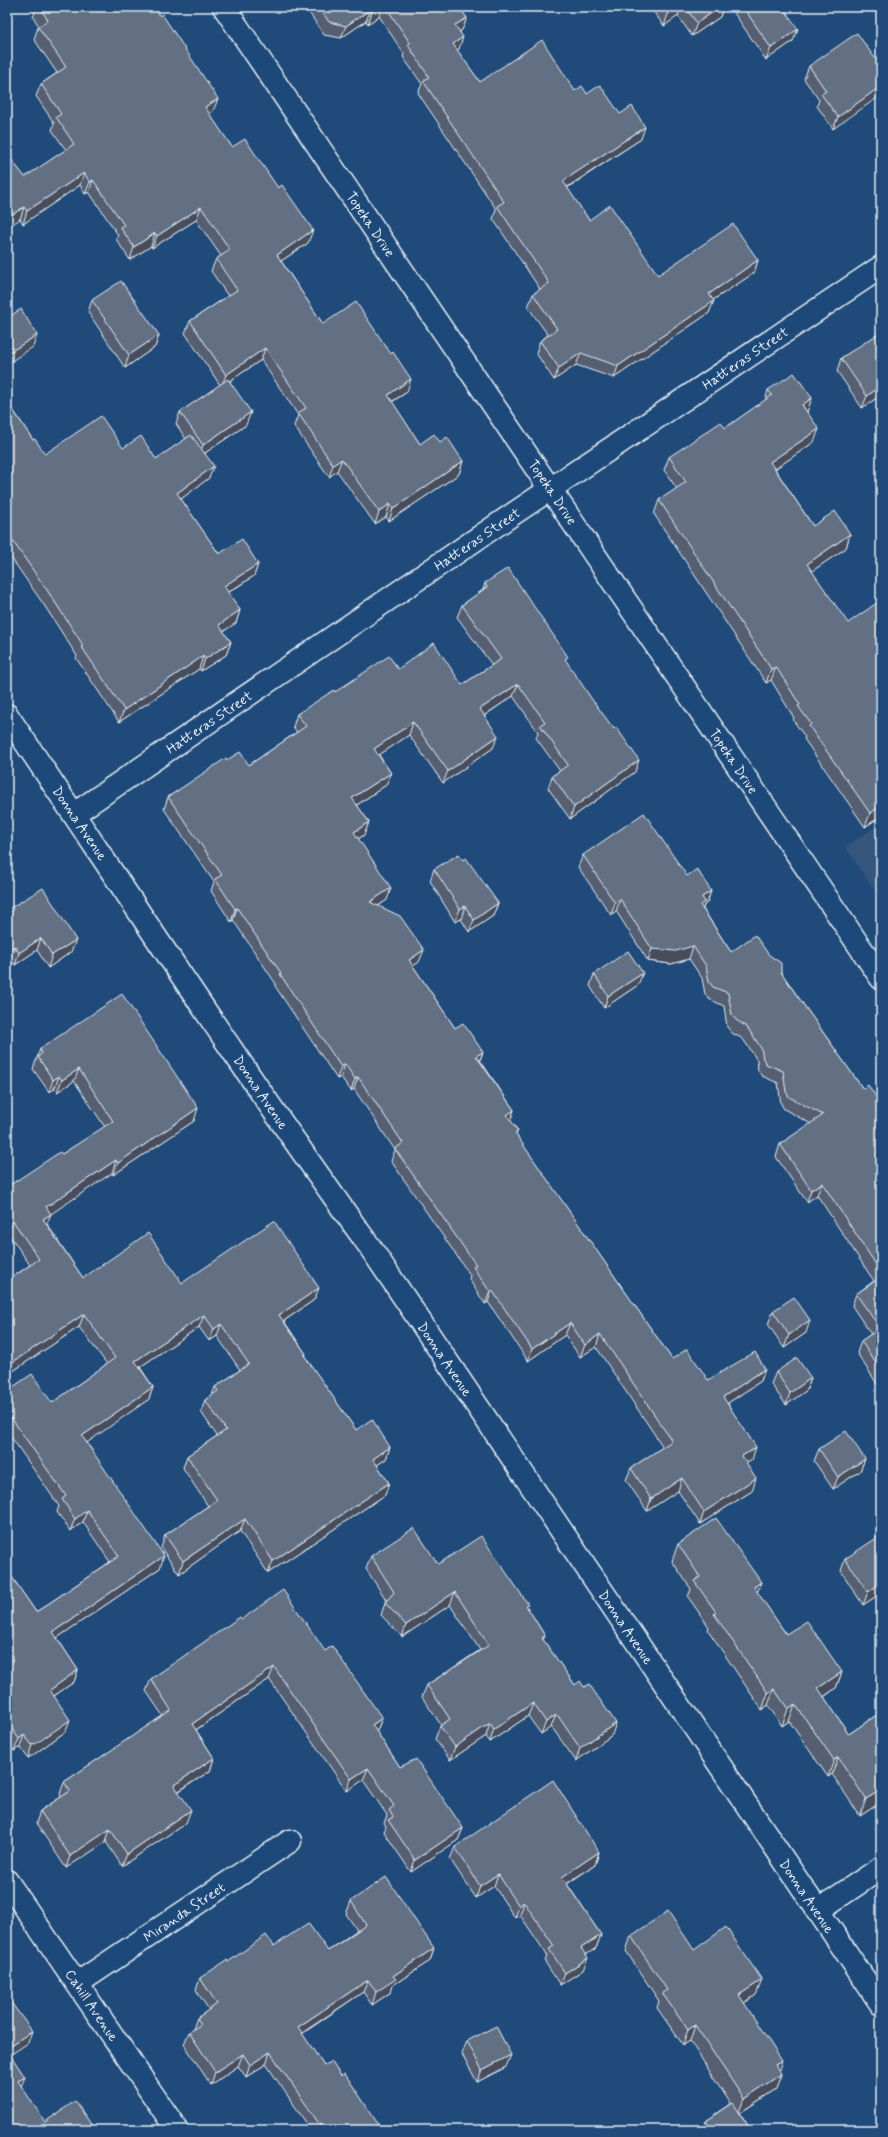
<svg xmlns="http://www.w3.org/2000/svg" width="888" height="2137" viewBox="0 0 888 2137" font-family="Mynerve,sans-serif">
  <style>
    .built { fill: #34557d }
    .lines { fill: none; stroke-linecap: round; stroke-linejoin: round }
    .minor-casing { stroke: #e8f1f8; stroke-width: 25 }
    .minor { stroke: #1f4a7a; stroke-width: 22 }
    .wall { fill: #565f72; stroke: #e8f1f8 }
    .shaded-wall { fill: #464e5c; stroke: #e8f1f8 }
    .building { fill: #646f84; stroke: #e8f1f8 }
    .labels { text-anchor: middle; stroke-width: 4; stroke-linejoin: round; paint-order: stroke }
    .street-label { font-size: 14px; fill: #e8f1f8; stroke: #1f4a7a }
  </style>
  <rect width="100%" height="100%" fill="#1f4a7a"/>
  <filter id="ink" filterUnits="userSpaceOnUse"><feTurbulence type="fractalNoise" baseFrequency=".025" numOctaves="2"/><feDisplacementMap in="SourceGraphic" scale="8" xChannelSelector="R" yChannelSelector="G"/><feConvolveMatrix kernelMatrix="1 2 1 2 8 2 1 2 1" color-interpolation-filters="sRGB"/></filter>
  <g filter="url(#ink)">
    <!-- built -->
    <polygon class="built" points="881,823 881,900 845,847"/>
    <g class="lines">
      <!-- minor casing -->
      <g class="minor-casing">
        <g id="minor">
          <polyline points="224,7 881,978"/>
          <path d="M7,715c120,178 237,358 363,532l511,757"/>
          <polyline points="74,814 513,514 881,267"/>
          <polyline points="7,1881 177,2130"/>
          <polyline points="817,1911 881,1868"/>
          <polyline points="78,1983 290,1841"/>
        </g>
      </g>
      <!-- minor -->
      <use href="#minor" class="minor"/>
    </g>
    <!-- wall -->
    <g class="wall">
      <polygon points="37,7 39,7 213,111 209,114 232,147 308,243 281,261 323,324 407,392 392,402 420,444 440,442 463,461 459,474 389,521 386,517 375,524 337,471 329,477 294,426 298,415 261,360 230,381 246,425 205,453 209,478 181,499 219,554 258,564 254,576 228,593 240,610 236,623 223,631 231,642 226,655 201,671 199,669 119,722 76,658 77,656 44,605 7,552 7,401 33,440 45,454 123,448 156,459 186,439 176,424 180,412 220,385 185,333 190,321 228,296 211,271 216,259 221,256 196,220 152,248 151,246 130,260 116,239 118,235 89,192 85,194 80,185 23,224 20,219 25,177 66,150 52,130 54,123 36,96 41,84 57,73 34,39 38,27 39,26 33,17"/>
      <polygon points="307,7 459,7 467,18 462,30 460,32 459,49 457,50 480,82 575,91 587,94 620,114 641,139 567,188 589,220 658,275 758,260 754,273 713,300 709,313 614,378 576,365 554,380 536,353 540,341 548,335 528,307 533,294 540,289 493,219 496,209 418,93 422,84 403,57 404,54 379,16 368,24 366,21 341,38 324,35 306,8"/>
      <polygon points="650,7 723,7 720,17 692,36 678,16 664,26"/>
      <polygon points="730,7 783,7 793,41 766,60"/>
      <polygon points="809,66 881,67 833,129 817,106 819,100 804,79"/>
      <polygon points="92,300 159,335 155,347 125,368 88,312"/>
      <polygon points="881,333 881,395 862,408 837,371 841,358"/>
      <polygon points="768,390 812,398 807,411 814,442 775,469 813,526 850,534 846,548 812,571 881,816 865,827 804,739 805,737 793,720 794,718 771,680 766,683 654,514 659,500 677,489 664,470 669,457 725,428 765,401"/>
      <polygon points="485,583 566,662 635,772 570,819 548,788 552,776 560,771 536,738 538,732 513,696 484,716 493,748 443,783 409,735 379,755 391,773 386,785 357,805 369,822 364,835 358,839 387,900 378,906 419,962 413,966 455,1028 483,1052 480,1060 514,1110 510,1120 518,1131 516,1135 672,1359 708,1380 765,1369 761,1381 728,1403 752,1460 746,1463 752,1491 700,1524 678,1491 647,1511 626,1480 631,1468 663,1447 596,1347 580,1357 565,1335 528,1361 488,1302 485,1304 469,1279 470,1275 391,1161 395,1150 354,1089 351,1091 341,1077 337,1079 275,986 276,984 233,920 231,922 211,891 214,882 164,809 168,797 227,760 249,765 297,732 293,727 297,714 335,692 398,669 462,685 492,665 457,617 462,605 483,590"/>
      <polygon points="583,855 687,876 711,891 707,903 704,905 703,909 731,952 781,972 796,994 863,1089 881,1104 881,1390 857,1353 861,1341 871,1334 852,1306 856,1294 874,1281 817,1195 807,1202 776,1157 780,1144 811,1124 784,1109 781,1104 778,1083 762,1076 758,1071 757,1060 743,1039 732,1033 727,1027 724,1006 709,999 705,994 702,978 689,959 671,964 648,961 616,911 611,915 578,867"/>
      <polygon points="463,860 498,903 493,916 469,932 461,919 455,922 430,881 434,869"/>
      <polygon points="7,910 71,952 48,968 37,950 15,965 10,958"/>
      <polygon points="594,974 638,985 604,1008 590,986"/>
      <polygon points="40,1049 194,1121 113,1175 112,1173 50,1214 47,1224 83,1278 182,1283 314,1300 284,1321 306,1354 305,1357 356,1430 390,1447 386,1459 377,1465 389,1483 385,1495 268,1573 240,1531 179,1574 161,1548 165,1535 208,1506 183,1468 187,1456 217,1436 201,1412 205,1400 212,1395 215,1387 240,1370 217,1336 209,1341 199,1327 140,1367 153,1387 149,1399 87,1442 160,1568 57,1638 78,1670 74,1682 54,1696 65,1732 33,1755 28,1758 20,1747 14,1751 7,1741 7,1570 36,1612 110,1562 83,1522 70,1531 57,1512 59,1506 7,1431 7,1391 52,1403 107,1364 79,1327 7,1375 7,1281 30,1265 8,1233 7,1187 62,1154 105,1127 74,1081 57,1092 54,1089 49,1092 33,1069"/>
      <polygon points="773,1311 806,1333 784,1348 768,1324"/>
      <polygon points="776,1372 811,1378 807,1390 786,1405 771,1384"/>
      <polygon points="819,1449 865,1459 860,1471 833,1489 814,1461"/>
      <polygon points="678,1544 761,1582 757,1592 786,1634 842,1672 836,1688 824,1697 849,1734 881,1712 881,1802 860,1816 832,1774 828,1777 789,1721 782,1726 768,1705 762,1710 708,1630 709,1627 688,1597 691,1589 672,1561"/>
      <polygon points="371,1556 438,1564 527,1607 545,1636 543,1640 575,1685 612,1735 576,1761 553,1729 551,1727 541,1734 528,1716 490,1742 486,1736 450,1760 435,1739 440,1726 441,1725 422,1697 427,1685 480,1650 450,1605 402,1637 381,1615 385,1603 387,1601 366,1569"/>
      <polygon points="845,1559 881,1593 863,1605 841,1571"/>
      <polygon points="242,1619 325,1651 382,1718 377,1731 376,1731 400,1767 463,1828 458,1840 411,1872 384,1832 386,1826 384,1823 387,1815 363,1780 347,1791 269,1679 196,1730 214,1758 210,1771 178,1792 186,1823 122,1866 106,1842 66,1868 36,1823 40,1811 61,1797 60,1794 64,1782 163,1716 146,1691 151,1679"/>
      <polygon points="455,1847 599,1852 595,1865 567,1884 601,1935 596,1948 586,1955 583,1970 560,1985 545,1962 547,1955 520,1915 515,1918 494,1886 476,1898 450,1859"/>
      <polygon points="351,1901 434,1948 430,1961 393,1985 391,1992 372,2005 363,1992 302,2034 324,2066 341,2076 382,2130 311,2130 266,2064 246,2077 238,2066 211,2085 184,2044 189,2032 193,2029 197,2018 209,2010 196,1990 200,1978 274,1946 328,1951 357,1930 346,1914"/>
      <polygon points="631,1936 694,1950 756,1995 744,2003 779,2070 781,2074 776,2089 740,2113 751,2130 703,2130 706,2121 731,2104 690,2041 683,2045 657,2008 659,2001 626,1951"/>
      <polygon points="467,2041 506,2067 477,2082 462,2054"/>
    </g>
    <!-- shaded-wall -->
    <g class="shaded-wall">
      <polygon points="379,7 382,7 379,16 368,24 372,12"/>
      <polygon points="678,7 681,7 678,16 664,26 668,14"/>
      <polygon points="720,7 723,7 720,17 692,36 697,23"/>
      <polygon points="371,9 366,21 341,38 346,26"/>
      <polygon points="467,18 462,30 451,37 455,25"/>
      <polygon points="798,29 793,41 766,60 771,48"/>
      <polygon points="463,37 459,49 449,56 453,44"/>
      <polygon points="881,86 881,95 833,129 838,117"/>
      <polygon points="218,99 213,111 201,119 205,107"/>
      <polygon points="645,127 641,139 558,193 563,181"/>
      <polygon points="84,173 80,185 23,224 27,211"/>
      <polygon points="93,180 89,192 85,194 90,182"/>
      <polygon points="24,207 20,219 7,228 7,218"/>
      <polygon points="201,207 196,220 152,248 157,236"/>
      <polygon points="313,230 308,243 272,267 277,255"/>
      <polygon points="155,233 151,246 130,260 134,247"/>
      <polygon points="758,260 754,273 704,306 709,294"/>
      <polygon points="714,301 709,313 614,378 618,366"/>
      <polygon points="37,335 33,347 7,364 7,354"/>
      <polygon points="159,335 155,347 125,368 129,355"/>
      <polygon points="265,348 261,360 221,387 226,375"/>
      <polygon points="581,353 576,365 554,380 559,368"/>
      <polygon points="411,379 407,392 383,407 388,395"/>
      <polygon points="881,386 881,395 862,408 867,396"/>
      <polygon points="812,398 807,412 802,405"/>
      <polygon points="251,412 246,425 199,457 203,445"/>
      <polygon points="819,429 814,442 765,476 770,462"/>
      <polygon points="342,459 337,471 329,477 333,465"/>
      <polygon points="463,461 459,474 389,521 393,509"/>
      <polygon points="214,466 209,478 173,505 177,493"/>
      <polygon points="390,504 386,517 375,524 379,512"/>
      <polygon points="850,534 846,548 802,578 807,564"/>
      <polygon points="258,564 254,576 219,598 224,586"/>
      <polygon points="240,610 236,623 215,637 219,625"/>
      <polygon points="231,642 226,655 201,671 205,659"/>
      <polygon points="203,656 199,669 119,722 124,710"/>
      <polygon points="776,667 771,680 766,683 771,669"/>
      <polygon points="518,684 513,696 476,721 480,709"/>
      <polygon points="413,722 409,735 370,761 374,749"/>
      <polygon points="498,736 493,748 443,783 448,771"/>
      <polygon points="639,760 635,772 570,819 574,807"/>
      <polygon points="391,773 386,785 348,811 352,798"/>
      <polygon points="881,806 881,816 865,827 870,813"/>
      <polygon points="369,822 364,835 349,845 354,832"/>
      <polygon points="391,888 387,900 366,914 370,902"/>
      <polygon points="711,891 707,903 704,905 701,914 695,917 702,897"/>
      <polygon points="620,899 616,911 611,915 615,903"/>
      <polygon points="498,903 493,916 469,932 474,920"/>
      <polygon points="465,906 461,919 455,922 460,909"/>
      <polygon points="237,908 233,920 231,922 235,909"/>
      <polygon points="41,938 37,950 15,965 19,953"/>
      <polygon points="76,940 71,952 48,968 52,955"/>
      <polygon points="15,946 10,958 7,960 7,951"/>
      <polygon points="693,946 689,959 671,964 648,961 652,949"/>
      <polygon points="424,950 419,962 405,972 409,960"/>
      <polygon points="643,973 638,985 604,1008 608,996"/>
      <polygon points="483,1052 478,1064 476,1056"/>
      <polygon points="345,1064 341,1077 337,1079 341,1067"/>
      <polygon points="79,1069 74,1081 57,1092 62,1080"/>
      <polygon points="59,1076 54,1089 49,1092 53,1080"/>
      <polygon points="358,1077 354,1089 351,1091 355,1079"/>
      <polygon points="198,1108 194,1121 113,1175 118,1163"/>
      <polygon points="514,1110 510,1123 507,1115"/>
      <polygon points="116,1160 112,1173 42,1220 46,1207"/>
      <polygon points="822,1183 817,1195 807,1202 811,1190"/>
      <polygon points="51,1214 46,1226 43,1219"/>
      <polygon points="13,1221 8,1233 7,1234 7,1225"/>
      <polygon points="319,1288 314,1300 275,1327 279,1315"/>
      <polygon points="492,1290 488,1302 485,1304 490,1292"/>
      <polygon points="84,1314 79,1327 7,1375 7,1366"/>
      <polygon points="204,1315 199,1327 131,1373 135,1361"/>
      <polygon points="810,1320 806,1333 784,1348 789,1335"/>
      <polygon points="570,1323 565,1335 528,1361 532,1349"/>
      <polygon points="221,1324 217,1336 209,1341 214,1329"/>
      <polygon points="600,1334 596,1347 580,1357 585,1345"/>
      <polygon points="765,1369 761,1381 719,1409 723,1397"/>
      <polygon points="811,1378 807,1390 786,1405 790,1393"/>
      <polygon points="153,1387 149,1399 78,1449 82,1436"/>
      <polygon points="390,1447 386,1459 368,1471 373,1459"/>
      <polygon points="756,1447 752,1460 737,1469 742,1456"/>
      <polygon points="865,1459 860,1471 833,1489 838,1477"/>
      <polygon points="682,1478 678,1491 647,1511 651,1499"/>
      <polygon points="756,1478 752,1491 700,1524 704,1512"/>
      <polygon points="389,1483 385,1495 268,1573 273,1561"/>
      <polygon points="87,1510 83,1522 70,1531 75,1519"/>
      <polygon points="245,1519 240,1531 179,1574 183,1561"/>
      <polygon points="164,1556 160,1568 48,1644 53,1632"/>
      <polygon points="761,1582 755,1599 754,1587"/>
      <polygon points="881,1583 881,1593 863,1605 868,1592"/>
      <polygon points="455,1592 450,1605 402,1637 406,1625"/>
      <polygon points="274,1667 269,1679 187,1736 192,1724"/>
      <polygon points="78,1670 74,1682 45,1702 50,1690"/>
      <polygon points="842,1672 836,1688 812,1705 818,1688"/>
      <polygon points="774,1689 768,1705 762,1710 768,1693"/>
      <polygon points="533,1703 528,1716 490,1742 494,1729"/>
      <polygon points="795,1704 789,1721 782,1726 788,1709"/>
      <polygon points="556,1715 551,1727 541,1734 546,1722"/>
      <polygon points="382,1718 377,1731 367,1737 372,1725"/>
      <polygon points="70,1720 65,1732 33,1755 28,1758 32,1745"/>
      <polygon points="490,1723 486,1736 450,1760 455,1747"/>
      <polygon points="616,1723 612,1735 576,1761 580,1748"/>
      <polygon points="24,1735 20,1747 14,1751 19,1739"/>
      <polygon points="838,1757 832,1774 828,1777 834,1760"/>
      <polygon points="214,1758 210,1771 169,1797 174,1785"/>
      <polygon points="368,1768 363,1780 347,1791 351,1779"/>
      <polygon points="881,1790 881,1802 860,1816 866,1799"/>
      <polygon points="191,1810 186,1823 122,1866 127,1854"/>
      <polygon points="463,1828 458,1840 411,1872 415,1860"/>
      <polygon points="110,1829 106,1842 66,1868 70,1856"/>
      <polygon points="599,1852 595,1865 558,1889 562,1877"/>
      <polygon points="498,1874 494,1886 476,1898 480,1886"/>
      <polygon points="524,1902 520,1915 515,1918 519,1906"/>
      <polygon points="601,1935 596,1948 577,1961 581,1948"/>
      <polygon points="434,1948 430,1961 393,1985 391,1992 372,2005 376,1992 393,1976"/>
      <polygon points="588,1958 583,1970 560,1985 565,1973"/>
      <polygon points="368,1980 363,1992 293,2039 298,2027"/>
      <polygon points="762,1980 756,1995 734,2010 739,1995"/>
      <polygon points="695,2025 690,2041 683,2045 688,2030"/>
      <polygon points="32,2031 28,2043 7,2057 7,2048"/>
      <polygon points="270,2052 266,2064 246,2077 250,2065"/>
      <polygon points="243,2054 238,2066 211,2085 215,2072"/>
      <polygon points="511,2055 506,2067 477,2082 482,2070"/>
      <polygon points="782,2061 777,2076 775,2065"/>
      <polygon points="781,2074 776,2089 738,2114 744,2099"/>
      <polygon points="25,2077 20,2089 18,2081"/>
    </g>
    <!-- building -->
    <g class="building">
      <polygon points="39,7 154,7 160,16 162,14 218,99 205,107 232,147 245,139 278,188 282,185 313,230 277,255 323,324 356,302 391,354 393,352 411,379 388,395 420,444 434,434 440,442 447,437 463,461 393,509 390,504 379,512 342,459 333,465 298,413 306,408 265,348 226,375 190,321 237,290 216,259 230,250 201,207 157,236 155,233 134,247 120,227 124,225 93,180 90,182 84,173 27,211 24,207 7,218 7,154 25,177 74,144 56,117 61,114 41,84 66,67 38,27 48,20"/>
      <polygon points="319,7 379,7 372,12 371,9 346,26 329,22"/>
      <polygon points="386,7 459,7 467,18 455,25 463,37 453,44 480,82 542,40 575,91 582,86 587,94 600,85 620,114 632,106 645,127 563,181 589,220 610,205 658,275 733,224 758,260 709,294 714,301 618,366 581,353 559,368 540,341 557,329 533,294 549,283 497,206 504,202 423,81 429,77 408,45 410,43"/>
      <polygon points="664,7 678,7 668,14"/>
      <polygon points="685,7 720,7 697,23"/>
      <polygon points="743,7 783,7 798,29 771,48"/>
      <polygon points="857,33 881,67 881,86 838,117 821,94 826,91 809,66"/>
      <polygon points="121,281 159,335 129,355 92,300"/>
      <polygon points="21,309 37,335 7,354 7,318"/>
      <polygon points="881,332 881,386 867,396 841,358"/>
      <polygon points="794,373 812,398 802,405 819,429 770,462 813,526 835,511 850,534 807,564 848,623 881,600 881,806 870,813 809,726 811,724 798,706 800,705 776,667 771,669 659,500 686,482 669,457 721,422 725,428 772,395 768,390"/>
      <polygon points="228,379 251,412 203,445 180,412"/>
      <polygon points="7,401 33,440 35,439 45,454 101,416 123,448 141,436 156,459 191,435 214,466 177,493 219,554 242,539 258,564 224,586 240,610 219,625 231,642 205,659 203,656 124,710 81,646 83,645 49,593 7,533"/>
      <polygon points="508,568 568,657 565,659 591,698 614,729 616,727 639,760 574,807 552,776 568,765 540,725 545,722 518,684 480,709 498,736 448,771 413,722 374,749 391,773 352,798 369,822 354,832 391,888 370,902 400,916 424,950 409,960 455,1028 463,1023 483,1052 476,1056 514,1110 507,1115 518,1131 515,1133 672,1359 687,1349 708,1380 755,1352 765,1369 723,1397 756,1447 742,1456 756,1478 704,1512 682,1478 651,1499 631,1468 672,1441 600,1334 585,1345 570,1323 532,1349 492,1290 490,1292 473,1267 476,1265 395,1149 403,1143 358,1077 355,1079 345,1064 341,1067 280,974 281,973 237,908 235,909 215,879 222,875 168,797 226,758 227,760 240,752 249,765 306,726 297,714 334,690 335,692 389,656 398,669 434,643 462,685 501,659 462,605 487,587 485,583"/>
      <polygon points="644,813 687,876 697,869 711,891 702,897 705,902 700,905 731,952 755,935 769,955 781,963 781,972 796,994 863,1089 868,1085 881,1104 881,1272 822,1183 811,1190 780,1144 823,1115 789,1097 786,1092 783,1071 766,1064 763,1059 761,1048 747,1027 736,1020 732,1015 728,993 713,987 709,982 706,966 693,946 676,951 652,949 620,899 615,903 583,855"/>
      <polygon points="459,854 463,860 466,858 498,903 474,920 465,906 460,909 434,869"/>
      <polygon points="43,888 76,940 52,955 41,938 19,953 15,946 7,951 7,910"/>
      <polygon points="628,951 643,973 608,996 594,974"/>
      <polygon points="122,994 198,1108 118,1163 116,1160 46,1207 51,1214 43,1219 83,1278 148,1233 182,1283 274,1221 319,1288 279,1315 306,1354 304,1355 356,1430 372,1419 390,1447 373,1459 389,1483 273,1561 245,1519 183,1561 165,1535 217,1500 187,1456 226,1430 205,1400 218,1391 215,1387 249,1364 221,1324 214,1329 204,1315 135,1361 153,1387 82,1436 164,1556 53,1632 78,1670 50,1690 70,1720 37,1743 32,1745 24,1735 19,1739 7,1722 7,1570 36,1612 119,1556 87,1510 75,1519 62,1499 66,1496 7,1412 7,1391 32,1374 52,1403 115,1358 84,1314 7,1366 7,1281 39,1259 13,1221 7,1225 7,1186 7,1187 60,1152 62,1154 113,1121 79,1069 62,1080 59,1076 53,1080 38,1057 42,1053 40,1049"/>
      <polygon points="881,1277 881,1371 861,1341 880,1328 856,1294"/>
      <polygon points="794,1297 810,1320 789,1335 773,1311"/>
      <polygon points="797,1358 811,1378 790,1393 776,1372"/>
      <polygon points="846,1431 865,1459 838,1477 819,1449"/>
      <polygon points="716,1518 761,1582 754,1587 786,1634 807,1621 842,1672 818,1688 849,1734 881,1712 881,1790 866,1799 838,1757 834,1760 795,1704 788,1709 774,1689 768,1693 714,1614 716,1612 694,1581 700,1577 678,1544"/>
      <polygon points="414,1528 438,1564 481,1536 528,1604 526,1605 545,1636 542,1638 575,1685 580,1681 584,1687 589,1684 616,1723 580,1748 558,1716 556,1715 546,1722 533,1703 494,1729 490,1723 455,1747 440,1726 450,1719 427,1685 489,1645 455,1592 406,1625 385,1603 394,1592 371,1556"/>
      <polygon points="881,1535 881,1583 868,1592 845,1559"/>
      <polygon points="283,1590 325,1651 332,1646 382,1718 372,1725 400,1767 416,1759 463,1828 415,1860 388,1820 393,1817 389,1810 394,1806 368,1768 351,1779 274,1667 192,1724 214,1758 174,1785 191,1810 127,1854 110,1829 70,1856 40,1811 70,1791 64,1782 171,1710 151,1679 240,1617 242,1619"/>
      <polygon points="553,1780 599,1852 562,1877 601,1935 581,1948 588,1958 565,1973 549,1949 554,1946 524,1902 519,1906 498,1874 480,1886 455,1847"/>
      <polygon points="386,1877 434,1948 393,1976 396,1979 376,1992 368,1980 298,2027 324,2066 331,2061 341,2076 345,2074 382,2130 319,2130 322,2128 270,2052 250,2065 243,2054 215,2072 189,2032 201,2024 197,2018 217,2004 200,1978 227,1960 228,1962 266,1935 274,1946 308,1923 328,1951 366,1925 351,1901"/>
      <polygon points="668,1911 694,1950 726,1927 762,1980 739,1995 782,2061 775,2065 781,2074 744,2099 695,2025 688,2030 662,1993 667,1990 631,1936"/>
      <polygon points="7,1997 32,2031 7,2048"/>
      <polygon points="496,2026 511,2055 482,2070 467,2041"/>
      <polygon points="7,2050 25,2077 18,2081 45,2122 75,2101 95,2130 7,2130"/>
      <polygon points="733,2103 751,2130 712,2130 706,2121"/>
    </g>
  </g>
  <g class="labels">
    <!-- street labels -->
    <g class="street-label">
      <text transform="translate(371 224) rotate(56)" y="5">Topeka Drive</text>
      <text transform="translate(745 358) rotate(-34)" y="5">Hatteras Street</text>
      <text transform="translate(553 492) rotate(56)" y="5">Topeka Drive</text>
      <text transform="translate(477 539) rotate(-34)" y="5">Hatteras Street</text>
      <text transform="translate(209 722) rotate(-34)" y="5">Hatteras Street</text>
      <text transform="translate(734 761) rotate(56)" y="5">Topeka Drive</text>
      <text transform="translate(80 823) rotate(56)" y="5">Donna Avenue</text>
      <text transform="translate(261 1092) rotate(56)" y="5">Donna Avenue</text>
      <text transform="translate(445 1359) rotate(56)" y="5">Donna Avenue</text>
      <text transform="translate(626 1627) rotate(56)" y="5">Donna Avenue</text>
      <text transform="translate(807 1896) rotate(56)" y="5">Donna Avenue</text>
      <text transform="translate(184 1912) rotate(-34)" y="5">Miranda Street</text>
      <text transform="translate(92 2005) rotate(56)" y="5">Cahill Avenue</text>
    </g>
  </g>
  <!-- margin -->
  <rect width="888" height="2137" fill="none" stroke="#1f4a7a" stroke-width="24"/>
  <rect x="12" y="12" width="864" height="2113" fill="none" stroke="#e8f1f8" stroke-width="1.5" filter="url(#ink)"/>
</svg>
